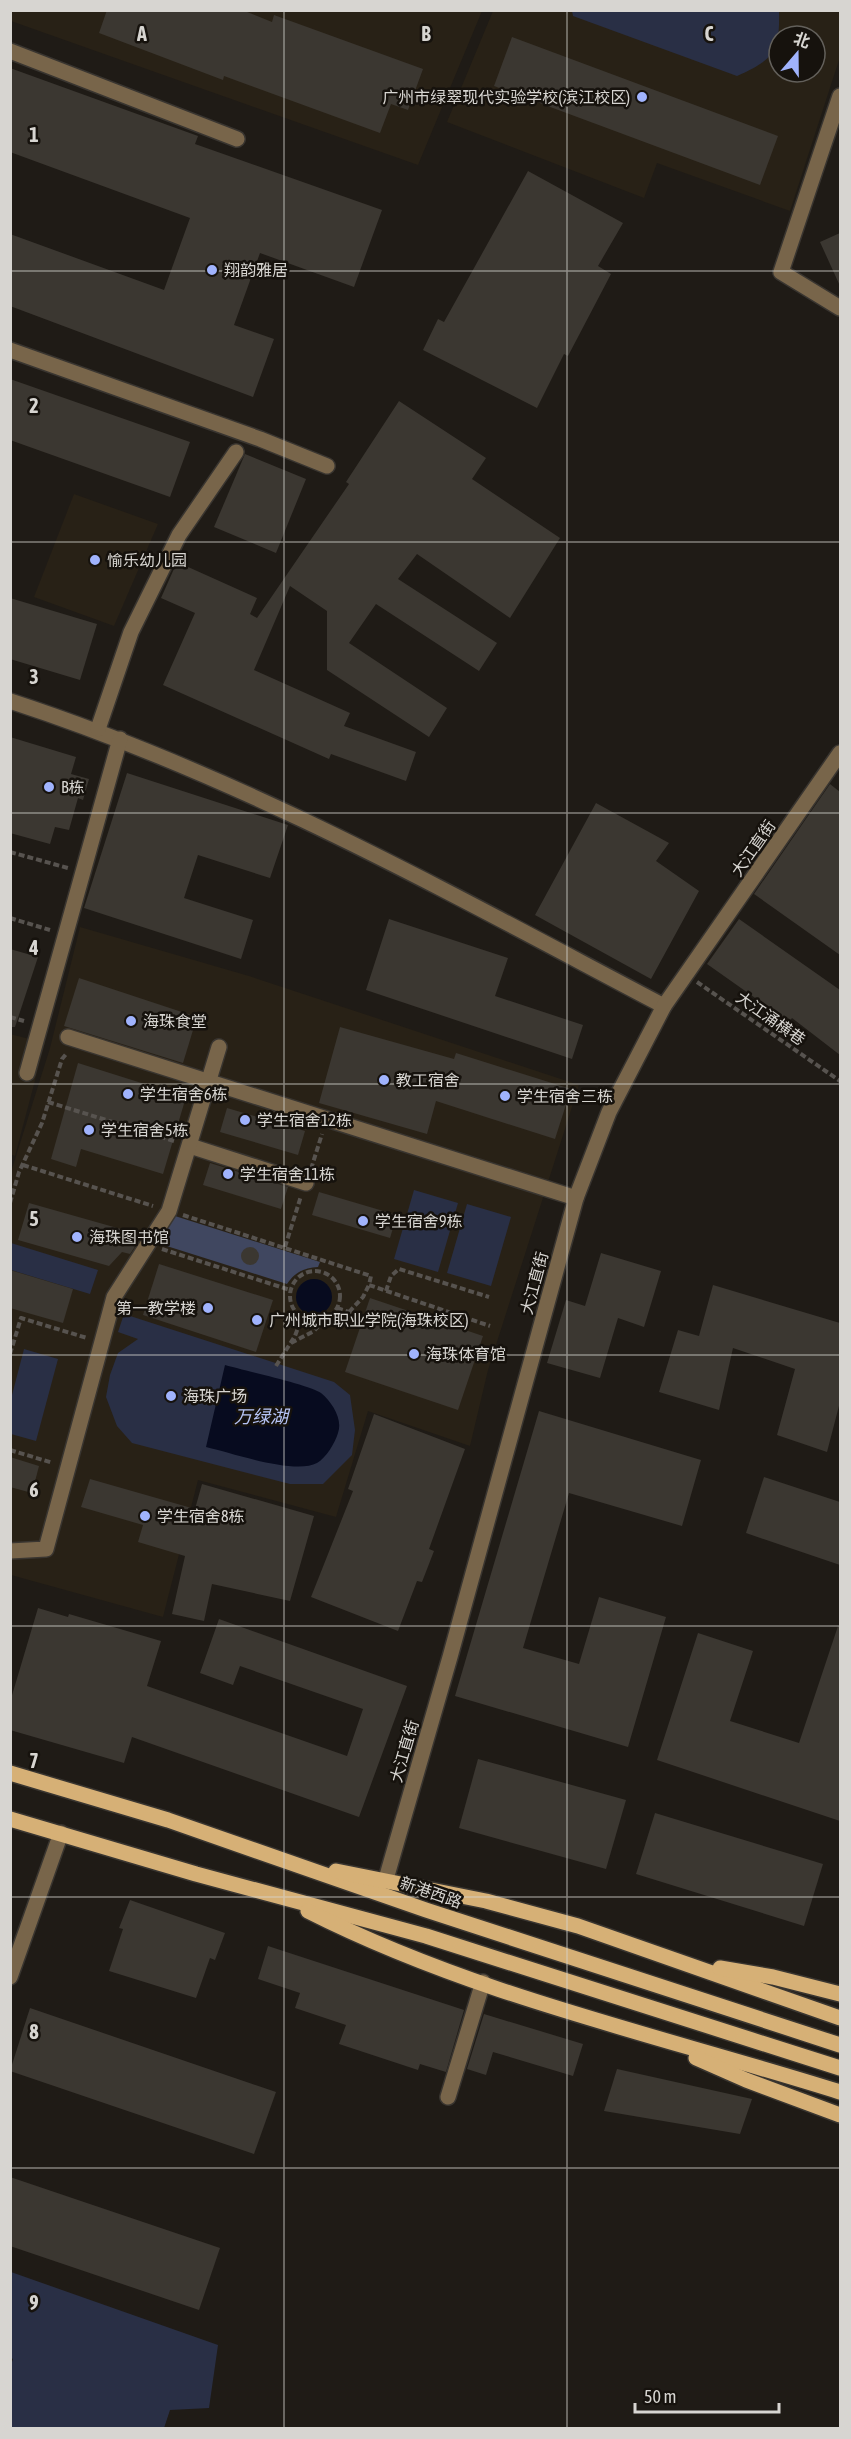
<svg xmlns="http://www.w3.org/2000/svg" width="851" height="2439" viewBox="0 0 851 2439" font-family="'Asap Condensed','Noto Sans SC',sans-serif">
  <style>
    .built { fill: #282116; fill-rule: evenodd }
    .green { fill: #292f45 }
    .forest { fill: #404760 }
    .water { fill: #070b1f }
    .building { fill: #3b3731 }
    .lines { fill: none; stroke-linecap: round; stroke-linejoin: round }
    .minor-casing { stroke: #393530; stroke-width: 18 }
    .major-casing { stroke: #393530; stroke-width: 18 }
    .path { stroke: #57534f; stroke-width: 4; stroke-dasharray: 6 3; stroke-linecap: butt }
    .minor { stroke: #78654a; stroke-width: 15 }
    .major { stroke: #d6b076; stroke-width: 15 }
    .grid { fill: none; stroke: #d7d5d1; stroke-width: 1.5; stroke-opacity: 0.55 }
    .poi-dot { fill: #a0b3fd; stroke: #16120d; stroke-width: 2 }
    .labels { text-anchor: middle; stroke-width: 5; stroke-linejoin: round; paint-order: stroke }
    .poi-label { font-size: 16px; fill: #d7d5d1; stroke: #16120d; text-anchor: start }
    .street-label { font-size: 16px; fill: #d7d5d1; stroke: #16120d }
    .water-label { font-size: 18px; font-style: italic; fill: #b6c4f6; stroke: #16120d }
    .grid-label { font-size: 20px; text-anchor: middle; font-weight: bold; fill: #d7d5d1; stroke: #16120d; stroke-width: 5; stroke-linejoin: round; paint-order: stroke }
  </style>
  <rect width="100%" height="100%" fill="#1f1b16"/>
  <!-- built -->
  <g class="built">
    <polygon points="11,10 482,11 418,165 11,21"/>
    <path d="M493,11h347v46l-50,154 -133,-48 -13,35 -197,-76zM779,36h36v36h-36z"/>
    <polygon points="74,494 158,524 114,626 34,597"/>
    <polygon points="80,927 249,976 579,1085 488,1370 470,1446 368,1411 336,1517 198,1480 163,1617 11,1575 11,1172 50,1048"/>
    <polygon points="10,1034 45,1043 15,1156 10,1154"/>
  </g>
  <!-- green -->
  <g class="green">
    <path d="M572,11h207c1,41 -5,48 -42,65l-164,-60z"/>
    <polygon points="414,1190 458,1203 438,1272 394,1259"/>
    <polygon points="467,1204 511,1217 491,1286 447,1273"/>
    <polygon points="11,1243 98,1270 90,1294 11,1270"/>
    <polygon points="124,1314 334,1382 350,1395 355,1430 352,1455 323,1484 290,1484 132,1443 117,1426 106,1397 110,1375 118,1353 138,1339 118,1332"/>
    <polygon points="24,1349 58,1359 36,1441 11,1434 11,1399"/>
    <polygon points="11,2272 218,2345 209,2408 170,2410 164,2428 11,2428 10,2368 13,2359 10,2357"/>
  </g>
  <!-- forest -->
  <path class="forest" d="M175,1216l145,46 -2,5c-14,1 -23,5 -31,17l-133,-42z"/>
  <!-- water -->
  <g class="water">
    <circle cx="314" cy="1297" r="18"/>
    <path d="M225,1365c17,5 86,20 96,28 11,9 22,26 17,40 -3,10 -12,25 -21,30 -22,12 -85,-10 -111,-16z"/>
  </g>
  <!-- building -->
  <g class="building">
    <polygon points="107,10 242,10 272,22 274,15 423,69 408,110 391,104 380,133 224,76 223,80 99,33"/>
    <polygon points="512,37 778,136 760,185 494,86"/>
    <polygon points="10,68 198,136 195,144 382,210 354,287 260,253 234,325 274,339 253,397 10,306 10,234 164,290 190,218 10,152"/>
    <polygon points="528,171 623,223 598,266 611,274 568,356 564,354 537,408 423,350 438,319 444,322"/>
    <polygon points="840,233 840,286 820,242"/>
    <polygon points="10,379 190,442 170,497 10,440"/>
    <polygon points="399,401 486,458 472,479 560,538 510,618 417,554 398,579 497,643 479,671 376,604 349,643 447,708 429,737 327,670 327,611 290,586 254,670 350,713 344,726 416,752 406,781 331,754 329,759 163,685 195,613 161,598 177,562 257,598 250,614 257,618 349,484 346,482"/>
    <polygon points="245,454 306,479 276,553 214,527"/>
    <polygon points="10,598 97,624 80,680 10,659"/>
    <polygon points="10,737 76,757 71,774 89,779 83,800 78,798 69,830 55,827 50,844 10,833"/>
    <polygon points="127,773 288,825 270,878 198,855 184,898 253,920 241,959 84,908"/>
    <polygon points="830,784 840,792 840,955 754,894"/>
    <polygon points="596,803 669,843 656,861 699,891 651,979 535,915"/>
    <polygon points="389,919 508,958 495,996 583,1025 572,1059 366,990"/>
    <polygon points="739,919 840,990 840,1055 792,1018 789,1022 707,964"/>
    <polygon points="10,949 38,957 15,1027 10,1027"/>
    <polygon points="79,978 197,1017 183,1063 64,1026"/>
    <polygon points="340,1027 454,1059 456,1053 571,1089 555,1139 436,1101 427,1134 319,1103"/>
    <polygon points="78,1063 186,1097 163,1174 81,1149 76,1167 51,1159"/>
    <polygon points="227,1108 305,1131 298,1155 220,1132"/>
    <polygon points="210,1163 288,1187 281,1209 203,1185"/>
    <polygon points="319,1192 397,1215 390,1238 312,1215"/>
    <polygon points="29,1203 135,1233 136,1245 130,1254 122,1252 109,1266 18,1240"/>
    <circle cx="250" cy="1256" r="9"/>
    <polygon points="601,1253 661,1271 644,1327 618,1318 600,1378 547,1363 566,1300 585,1306"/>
    <polygon points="159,1264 273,1300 256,1352 143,1315"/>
    <polygon points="10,1270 73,1289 63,1323 10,1308"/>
    <polygon points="713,1285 840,1323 840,1402 827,1452 777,1435 795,1369 733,1348 719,1410 659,1392 678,1330 699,1336"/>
    <polygon points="370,1298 483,1336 458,1410 345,1372"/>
    <polygon points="539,1411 701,1460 682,1526 569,1493 523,1648 579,1664 599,1597 666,1617 628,1747 455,1696"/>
    <polygon points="374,1414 465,1449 429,1549 434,1551 422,1582 417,1581 398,1631 311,1597 353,1491 348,1489"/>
    <polygon points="10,1457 39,1466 32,1493 10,1487"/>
    <polygon points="764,1477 840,1502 840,1565 746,1533"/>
    <polygon points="90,1479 195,1509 202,1484 314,1516 290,1601 212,1584 204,1621 172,1614 185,1556 138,1542 143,1525 81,1507"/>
    <polygon points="38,1608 68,1617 69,1614 161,1641 147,1686 347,1756 363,1709 240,1666 233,1685 200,1673 219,1619 407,1686 359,1817 132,1737 124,1763 10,1730 10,1702"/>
    <polygon points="838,1626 840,1627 840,1821 657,1760 698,1633 753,1651 730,1721 799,1743"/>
    <polygon points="478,1759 626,1800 606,1869 459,1828"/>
    <polygon points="655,1813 823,1864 804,1926 636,1874"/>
    <polygon points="130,1900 225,1933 215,1960 210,1958 196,1998 109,1971 123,1929 119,1928"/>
    <polygon points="268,1946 464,2010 446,2072 420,2064 418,2070 339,2044 346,2025 295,2008 300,1993 258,1979"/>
    <polygon points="30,2008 276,2092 254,2154 10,2071"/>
    <polygon points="484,2014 583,2044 573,2076 493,2052 486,2075 467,2069"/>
    <polygon points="617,2069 752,2099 740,2134 604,2111"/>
    <polygon points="10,2177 220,2248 199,2310 10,2246"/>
  </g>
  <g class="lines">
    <!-- minor casing -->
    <g class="minor-casing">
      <g id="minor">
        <polyline points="10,51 237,139"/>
        <polyline points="840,96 781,272 840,308"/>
        <polyline points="10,350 260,439 327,466"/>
        <path d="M10,701c233,76 439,192 654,305"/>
        <polyline points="98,729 131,632 179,535 236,452"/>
        <polyline points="68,1037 576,1198"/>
        <polyline points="27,1073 120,739"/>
        <polyline points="190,1146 306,1183"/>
        <polyline points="10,1551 46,1549 114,1297 169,1211 219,1047"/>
        <polyline points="386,1879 450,1657 576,1198 609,1112 664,1006 840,753"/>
        <polyline points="10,1977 61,1833"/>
        <polyline points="448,2097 483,1982"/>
      </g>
    </g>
    <!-- major casing -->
    <g class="major-casing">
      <g id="major">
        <polyline points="10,1773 168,1820 426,1910 840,2045"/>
        <polyline points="10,1819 196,1874 426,1936 840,2068"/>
        <polyline points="336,1871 486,1901 578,1926 840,2018"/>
        <path d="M308,1911c168,85 354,125 532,181"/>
        <polyline points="720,1968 773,1977 840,1994"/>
        <polyline points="696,2058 746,2080 840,2115"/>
      </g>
    </g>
    <!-- path -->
    <g class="path">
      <polyline points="10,852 68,868"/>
      <polyline points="10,918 50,930"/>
      <polyline points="697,982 840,1081"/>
      <polyline points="10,1017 24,1021"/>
      <polyline points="48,1102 174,1141"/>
      <polyline points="23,1165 153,1206"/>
      <polyline points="311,1169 322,1134"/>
      <polyline points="10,1203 19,1172 42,1123 62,1059 67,1053"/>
      <polyline points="183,1215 371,1276 369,1285 490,1326"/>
      <polyline points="285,1247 301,1196"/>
      <polyline points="162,1249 290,1290"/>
      <circle cx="315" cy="1296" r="25"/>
      <polyline points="386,1291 391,1276 399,1269 489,1297"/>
      <polyline points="337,1308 367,1318"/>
      <polyline points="349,1312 363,1297 369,1285"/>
      <polyline points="291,1343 314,1331 324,1320"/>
      <polyline points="10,1354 21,1318 87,1338"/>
      <polyline points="276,1366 295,1336 302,1317"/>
      <polyline points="10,1450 53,1463"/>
    </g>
    <!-- minor -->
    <use href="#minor" class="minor"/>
    <!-- major -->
    <use href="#major" class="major"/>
  </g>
  <!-- grid -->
  <path class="grid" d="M284,10v2418M567,10v2418M10,271h830M10,542h830M10,813h830M10,1084h830M10,1355h830M10,1626h830M10,1897h830M10,2168h830"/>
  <!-- markers -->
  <g class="poi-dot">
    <circle cx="642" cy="97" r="6"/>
    <circle cx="212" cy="270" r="6"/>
    <circle cx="95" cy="560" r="6"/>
    <circle cx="49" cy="787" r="6"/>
    <circle cx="131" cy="1021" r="6"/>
    <circle cx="384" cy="1080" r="6"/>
    <circle cx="128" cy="1094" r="6"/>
    <circle cx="505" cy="1096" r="6"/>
    <circle cx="245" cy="1120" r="6"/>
    <circle cx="89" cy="1130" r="6"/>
    <circle cx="228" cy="1174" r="6"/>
    <circle cx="363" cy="1221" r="6"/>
    <circle cx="77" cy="1237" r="6"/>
    <circle cx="208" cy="1308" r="6"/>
    <circle cx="257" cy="1320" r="6"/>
    <circle cx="414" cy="1354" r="6"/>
    <circle cx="171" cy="1396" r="6"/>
    <circle cx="145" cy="1516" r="6"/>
  </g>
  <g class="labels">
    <!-- poi labels -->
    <g class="poi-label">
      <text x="630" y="103" text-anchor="end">广州市绿翠现代实验学校(滨江校区)</text>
      <text x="224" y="276">翔韵雅居</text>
      <text x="107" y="566">愉乐幼儿园</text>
      <text x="61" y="793">B栋</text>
      <text x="143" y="1027">海珠食堂</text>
      <text x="396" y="1086">教工宿舍</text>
      <text x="140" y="1100">学生宿舍6栋</text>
      <text x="517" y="1102">学生宿舍三栋</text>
      <text x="257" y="1126">学生宿舍12栋</text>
      <text x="101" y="1136">学生宿舍5栋</text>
      <text x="240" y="1180">学生宿舍11栋</text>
      <text x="375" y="1227">学生宿舍9栋</text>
      <text x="89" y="1243">海珠图书馆</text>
      <text x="196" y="1314" text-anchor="end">第一教学楼</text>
      <text x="269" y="1326">广州城市职业学院(海珠校区)</text>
      <text x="426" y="1360">海珠体育馆</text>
      <text x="183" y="1402">海珠广场</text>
      <text x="157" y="1522">学生宿舍8栋</text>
    </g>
    <!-- street labels -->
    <g class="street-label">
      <text transform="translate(753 848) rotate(-55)" y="6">大江直街</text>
      <text transform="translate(771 1018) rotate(35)" y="6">大江涌横巷</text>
      <text transform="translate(534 1283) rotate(-75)" y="6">大江直街</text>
      <text transform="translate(404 1751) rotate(-74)" y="6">大江直街</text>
      <text transform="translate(431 1892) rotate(19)" y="6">新港西路</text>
    </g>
    <!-- water labels -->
    <g class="water-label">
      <text x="261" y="1423">万绿湖</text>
    </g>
  </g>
  <g class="grid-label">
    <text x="142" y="41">A</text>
    <text x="426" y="41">B</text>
    <text x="709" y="41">C</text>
    <text x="34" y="142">1</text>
    <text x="34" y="413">2</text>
    <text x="34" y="684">3</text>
    <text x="34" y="955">4</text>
    <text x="34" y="1226">5</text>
    <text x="34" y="1497">6</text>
    <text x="34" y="1768">7</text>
    <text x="34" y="2039">8</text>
    <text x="34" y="2310">9</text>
  </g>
  <!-- border -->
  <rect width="851" height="2439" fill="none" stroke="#d7d5d1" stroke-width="24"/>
  <!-- north arrow -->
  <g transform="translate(797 54) rotate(20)"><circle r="28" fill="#16120d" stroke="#63605b" stroke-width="1.5"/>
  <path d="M0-4.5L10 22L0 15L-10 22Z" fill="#a0b3fd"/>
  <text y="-9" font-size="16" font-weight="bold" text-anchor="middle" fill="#d7d5d1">北</text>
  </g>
  <!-- scale -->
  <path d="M635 2403v9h144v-9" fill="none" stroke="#d7d5d1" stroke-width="3"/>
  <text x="644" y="2403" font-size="18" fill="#d7d5d1" stroke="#16120d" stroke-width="4.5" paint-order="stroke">50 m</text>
</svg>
